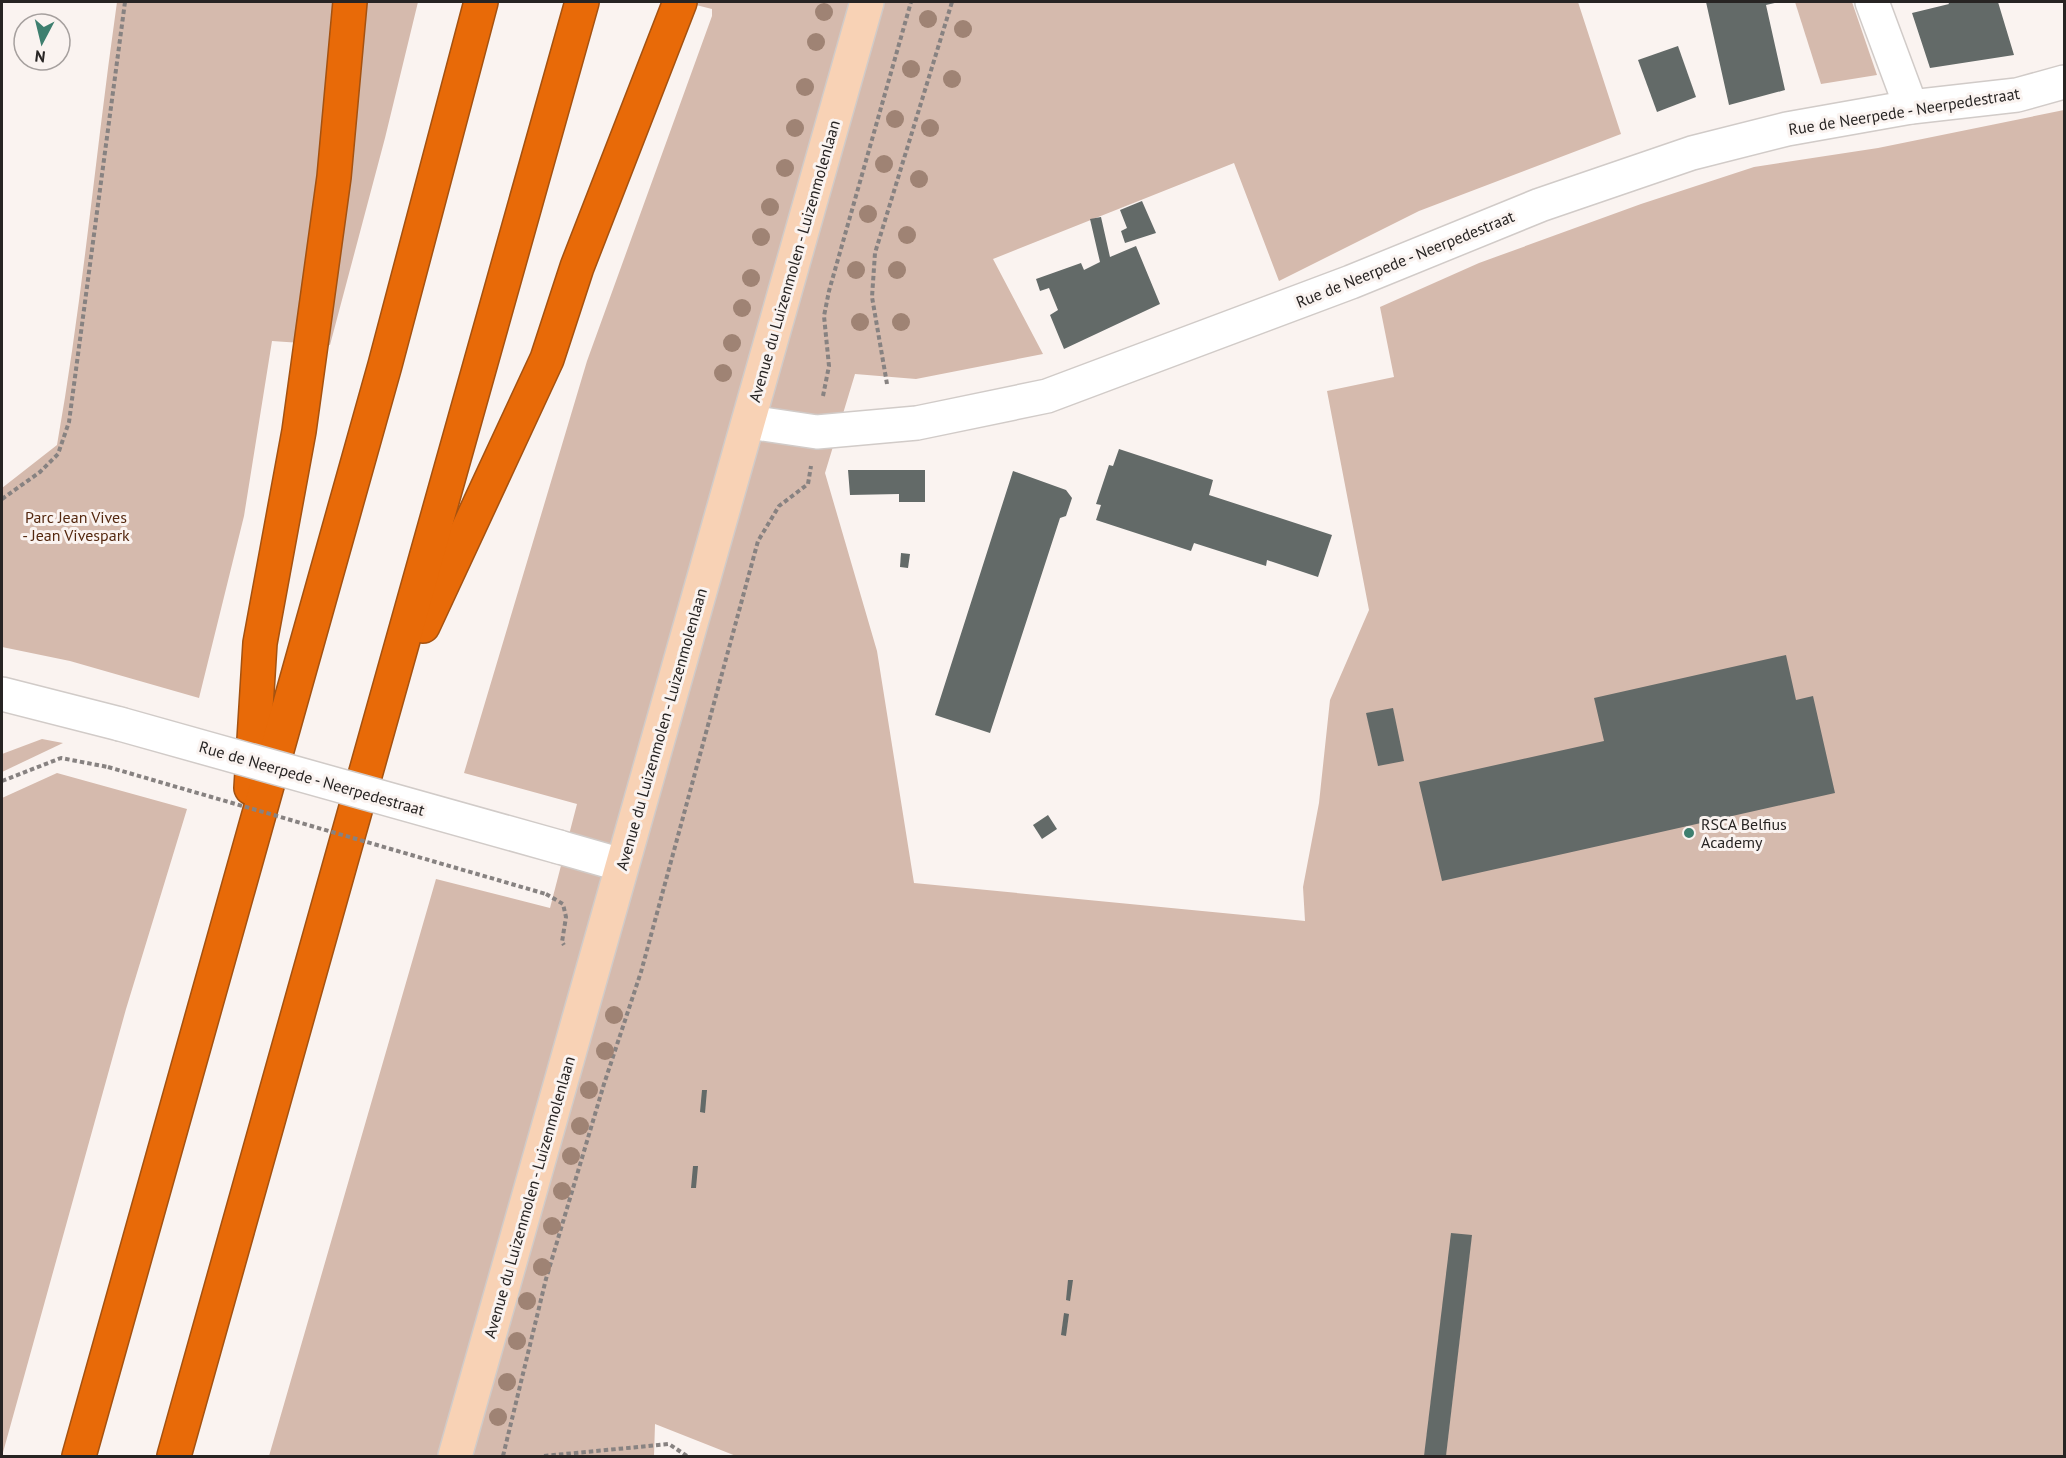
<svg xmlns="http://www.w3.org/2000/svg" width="2066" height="1458" viewBox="0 0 2066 1458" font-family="'PT Sans',sans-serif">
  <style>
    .green { fill: #d5baad }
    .building { fill: #636a68 }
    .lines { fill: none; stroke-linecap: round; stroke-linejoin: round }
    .street-casing { stroke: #d1cbc8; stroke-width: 36 }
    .secondary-casing { stroke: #d1cbc8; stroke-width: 36 }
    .highway-casing { stroke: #a45211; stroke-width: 36 }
    .path { stroke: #878281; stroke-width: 4; stroke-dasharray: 4.5 3; stroke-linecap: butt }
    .street { stroke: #fff; stroke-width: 33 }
    .secondary { stroke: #f8d2b5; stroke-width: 33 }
    .highway { stroke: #e86a08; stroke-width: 33 }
    .street-bridge-casing { stroke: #d1cbc8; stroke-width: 36; stroke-linecap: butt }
    .path-bridge { stroke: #878281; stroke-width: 4; stroke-dasharray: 4.5 3; stroke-linecap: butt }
    .street-bridge { stroke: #fff; stroke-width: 33 }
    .tree { fill: #9f8374 }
    .poi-dot { fill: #3e7f6f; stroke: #faf3f0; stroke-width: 2 }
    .labels { text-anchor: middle; stroke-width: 6; stroke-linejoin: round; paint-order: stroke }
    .street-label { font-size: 16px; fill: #272423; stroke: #faf3f0 }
    .park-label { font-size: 16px; fill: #54280f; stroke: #faf3f0 }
    .poi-label { font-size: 16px; fill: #272423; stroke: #faf3f0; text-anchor: start }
  </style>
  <rect width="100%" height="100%" fill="#faf3f0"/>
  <!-- green -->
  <g class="green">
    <path d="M117,2h301l-33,136 -55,207 -58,-4 -28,175 -45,182 -129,-37 -68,-14v-159l55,-43c26,-147 39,-296 60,-443z"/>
    <polygon points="684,2 1578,2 1621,134 1419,211 1279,281 1234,163 993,259 1043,354 916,379 855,374 825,473 877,651 914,883 1305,921 1303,887 1319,803 1330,700 1369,610 1327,391 1394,377 1380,307 1479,263 1641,204 1754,167 1878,148 2064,110 2064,1456 736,1456 655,1424 654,1456 269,1456 436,879 550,908 577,804 464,773 587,361 712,16 712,9"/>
    <polygon points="1795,2 1852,2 1877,75 1821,84"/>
    <polygon points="42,739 63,743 2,772 2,754"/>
    <polygon points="57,773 187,809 126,1009 2,1456 2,798"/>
  </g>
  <!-- building -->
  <g class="building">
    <polygon points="1706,2 1779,2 1766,5 1785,90 1729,105"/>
    <polygon points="1948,2 1998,2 2014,55 1930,68 1912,13 1949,4"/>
    <polygon points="1678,46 1696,97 1657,112 1638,60"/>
    <polygon points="1142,201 1156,233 1125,243 1121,231 1127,228 1120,210"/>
    <polygon points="1101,217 1110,257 1136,246 1160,304 1064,349 1050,315 1058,310 1049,288 1040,291 1036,279 1081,263 1084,270 1100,262 1090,219"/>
    <polygon points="1119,449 1213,480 1209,495 1332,535 1318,577 1267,560 1266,566 1194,543 1191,551 1096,520 1101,505 1096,504 1109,465 1113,466"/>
    <polygon points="848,470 925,470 925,502 899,502 899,494 850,495"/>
    <polygon points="1013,471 1066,490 1072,498 1066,516 1060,518 990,733 935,715"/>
    <polygon points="901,553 910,554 908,568 900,567"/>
    <polygon points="1786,655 1796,700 1813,696 1835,793 1442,881 1419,782 1604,741 1594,698"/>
    <polygon points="1393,708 1404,761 1378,766 1366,713"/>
    <polygon points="1048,815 1057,829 1042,839 1033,825"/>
    <polygon points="702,1090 707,1090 705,1113 700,1112"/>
    <polygon points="693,1166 698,1166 696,1188 691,1188"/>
    <polygon points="1451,1233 1472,1235 1446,1456 1424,1456"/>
    <polygon points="1068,1280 1073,1280 1070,1301 1066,1300"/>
    <polygon points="1064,1313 1069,1314 1066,1336 1061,1335"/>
  </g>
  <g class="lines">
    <!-- street casing -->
    <g class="street-casing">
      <g id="street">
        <polyline points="1872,2 1911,107"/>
        <polyline points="749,422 817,432 917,423 1047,396 1351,282 1540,205 1692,153 1787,129 1911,107 2017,95 2064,82"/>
        <polyline points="2,694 120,724"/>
        <polyline points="559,847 622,865"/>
      </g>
    </g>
    <!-- secondary casing -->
    <g class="secondary-casing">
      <polyline id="secondary" points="455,1456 867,2"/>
    </g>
    <!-- highway casing -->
    <g class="highway-casing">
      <g id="highway">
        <polyline points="423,626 547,359 577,267 680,2"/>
        <polyline points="251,788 260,643 299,431 334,177 350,2"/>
        <polyline points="79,1456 385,365 481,2"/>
        <polyline points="174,1456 582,2"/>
      </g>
    </g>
    <!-- path -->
    <g class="path">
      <polyline points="887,384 872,297 875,253 952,2"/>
      <polyline points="823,396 829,366 824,316 829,291 911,2"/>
      <polyline points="2,499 40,472 58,454 69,422 125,2"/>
      <polyline points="2,781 61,758 108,767"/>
      <polyline points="546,894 563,904 566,917 562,942 564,945"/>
      <polyline points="503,1456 546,1279 604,1084 641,972 758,541 779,506 808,484 811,466"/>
      <polyline points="544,1456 669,1444 687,1456"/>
    </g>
    <!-- street -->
    <use href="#street" class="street"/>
    <!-- secondary -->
    <use href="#secondary" class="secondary"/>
    <!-- highway -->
    <use href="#highway" class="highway"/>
    <!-- street-bridge casing -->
    <g class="street-bridge-casing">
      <polyline id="street-bridge" points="120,724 559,847"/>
    </g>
    <!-- path-bridge -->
    <polyline class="path-bridge" points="108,767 546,894"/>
    <!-- street-bridge -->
    <use href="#street-bridge" class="street-bridge"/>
  </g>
  <!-- trees -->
  <g class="tree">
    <circle cx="824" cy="12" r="9"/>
    <circle cx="928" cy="19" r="9"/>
    <circle cx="963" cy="29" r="9"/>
    <circle cx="816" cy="42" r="9"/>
    <circle cx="911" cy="69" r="9"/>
    <circle cx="952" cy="79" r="9"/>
    <circle cx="805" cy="87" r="9"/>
    <circle cx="895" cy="119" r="9"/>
    <circle cx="795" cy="128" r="9"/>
    <circle cx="930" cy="128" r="9"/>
    <circle cx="884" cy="164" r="9"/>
    <circle cx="785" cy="168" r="9"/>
    <circle cx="919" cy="179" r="9"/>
    <circle cx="770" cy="207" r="9"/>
    <circle cx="868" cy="214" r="9"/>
    <circle cx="907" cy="235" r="9"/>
    <circle cx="761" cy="237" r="9"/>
    <circle cx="856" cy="270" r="9"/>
    <circle cx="897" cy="270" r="9"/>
    <circle cx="751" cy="278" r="9"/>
    <circle cx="742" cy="308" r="9"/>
    <circle cx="860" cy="322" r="9"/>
    <circle cx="901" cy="322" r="9"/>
    <circle cx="732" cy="343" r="9"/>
    <circle cx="723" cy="373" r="9"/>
    <circle cx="614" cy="1015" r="9"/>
    <circle cx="605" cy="1051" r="9"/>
    <circle cx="589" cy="1090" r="9"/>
    <circle cx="580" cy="1126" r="9"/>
    <circle cx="571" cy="1156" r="9"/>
    <circle cx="562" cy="1191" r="9"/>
    <circle cx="552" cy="1226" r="9"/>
    <circle cx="542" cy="1267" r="9"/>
    <circle cx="527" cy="1301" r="9"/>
    <circle cx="517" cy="1341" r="9"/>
    <circle cx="507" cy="1382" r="9"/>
    <circle cx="498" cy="1417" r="9"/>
  </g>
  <!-- markers -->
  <circle class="poi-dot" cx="1689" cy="833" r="6"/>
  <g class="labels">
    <!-- street labels -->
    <g class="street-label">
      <text transform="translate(1904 111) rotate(-9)" y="6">Rue de Neerpede - Neerpedestraat</text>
      <text transform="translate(1405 259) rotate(-22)" y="6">Rue de Neerpede - Neerpedestraat</text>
      <text transform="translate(794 261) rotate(-74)" y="6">Avenue du Luizenmolen - Luizenmolenlaan</text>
      <text transform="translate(661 729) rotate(-74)" y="6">Avenue du Luizenmolen - Luizenmolenlaan</text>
      <text transform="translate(312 778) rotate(16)" y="6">Rue de Neerpede - Neerpedestraat</text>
      <text transform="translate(529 1197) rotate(-74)" y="6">Avenue du Luizenmolen - Luizenmolenlaan</text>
    </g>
    <!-- park labels -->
    <g class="park-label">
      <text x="76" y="523">Parc Jean Vives<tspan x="76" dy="18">- Jean Vivespark</tspan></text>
    </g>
    <!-- poi labels -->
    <g class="poi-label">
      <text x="1701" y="830">RSCA Belfius<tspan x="1701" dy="18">Academy</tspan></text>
    </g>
  </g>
  <!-- border -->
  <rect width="2066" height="1458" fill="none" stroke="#272423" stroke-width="6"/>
  <!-- north arrow -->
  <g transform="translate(42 42) rotate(187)"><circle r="28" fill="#faf3f0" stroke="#a6a09e" stroke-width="1.5"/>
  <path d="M0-4.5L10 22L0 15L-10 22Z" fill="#3e7f6f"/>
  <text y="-9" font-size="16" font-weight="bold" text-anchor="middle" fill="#272423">N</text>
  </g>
</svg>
